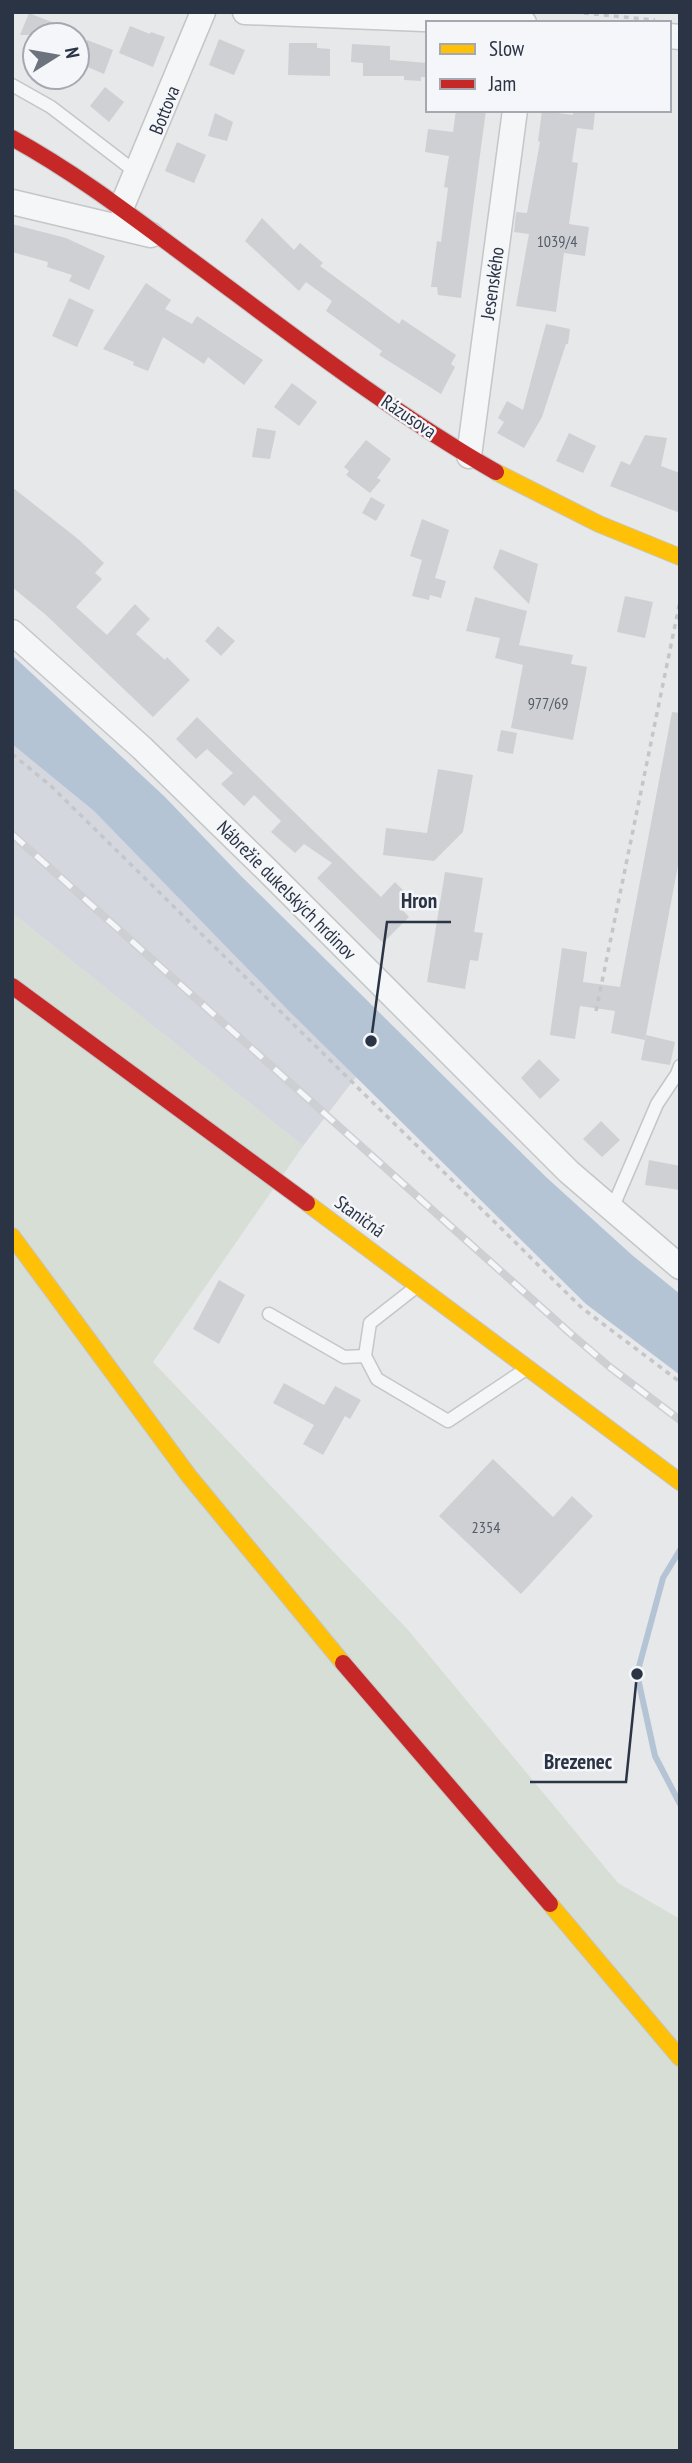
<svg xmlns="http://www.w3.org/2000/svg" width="692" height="2463" viewBox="0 0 692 2463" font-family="'PT Sans Narrow',sans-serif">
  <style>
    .built { fill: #d4d7dd }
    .green { fill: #d6ded6 }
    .water { fill: #b4c4d5 }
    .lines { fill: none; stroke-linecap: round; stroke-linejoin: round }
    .stream { stroke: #b4c4d5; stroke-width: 6 }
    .building { fill: #ced0d3 }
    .lane-casing { stroke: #c4c6c8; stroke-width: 15 }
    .street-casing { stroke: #c4c6c8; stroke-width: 27 }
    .slow-casing { stroke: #c4c6c8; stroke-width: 18 }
    .jam-casing { stroke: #c4c6c8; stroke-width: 18 }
    .path { stroke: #c5c6ca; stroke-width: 3.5; stroke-dasharray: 5 5; stroke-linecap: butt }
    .lane { stroke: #f5f6f7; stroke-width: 12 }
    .street { stroke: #f5f6f7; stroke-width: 24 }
    .slow { stroke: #ffc107; stroke-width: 16 }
    .jam { stroke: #c62828; stroke-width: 16 }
    .rail-casing { stroke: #cecfd2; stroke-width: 8 }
    .rail { stroke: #f4f6f9; stroke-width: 5; stroke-dasharray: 16; stroke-linecap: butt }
    .labels { text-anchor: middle; stroke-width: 5; stroke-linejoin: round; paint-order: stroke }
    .number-label { font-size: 16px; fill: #545c69 }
    .street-label { font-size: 19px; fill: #2b3445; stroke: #f4f6f9 }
    .leader { fill: none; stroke: #2b3445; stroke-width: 2.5 }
    .callout-dot { fill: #2b3445; stroke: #f4f6f9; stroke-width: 2.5 }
    .callout-label { font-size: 21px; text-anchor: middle; font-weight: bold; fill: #2b3445; stroke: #f4f6f9; stroke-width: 5; stroke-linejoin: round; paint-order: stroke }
  </style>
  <rect width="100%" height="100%" fill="#e6e8ea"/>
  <!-- built -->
  <polygon class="built" points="12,744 94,811 356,1077 303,1146 12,913"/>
  <!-- green -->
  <polygon class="green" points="12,913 303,1146 153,1362 408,1630 618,1883 680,1919 680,2451 12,2451"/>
  <!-- water -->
  <polygon class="water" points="12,655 164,796 241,876 546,1177 632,1255 680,1294 680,1375 586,1304 288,1010 94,811 12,744"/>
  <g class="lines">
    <!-- stream -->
    <polyline class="stream" points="680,1550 663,1578 637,1674 655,1756 680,1804"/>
  </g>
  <!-- building -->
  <g class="building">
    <polygon points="29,13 82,34 82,35 20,35"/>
    <polygon points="130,26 150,34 151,32 165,37 153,67 119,53"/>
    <polygon points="219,39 245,50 234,75 209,65"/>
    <polygon points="87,40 113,50 104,74 78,63"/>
    <polygon points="289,43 317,43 317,48 330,49 330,76 288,75"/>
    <polygon points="352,44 390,46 390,60 428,63 428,77 421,77 421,81 404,80 404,76 363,76 363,63 351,62"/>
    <polygon points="105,87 124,102 109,122 90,106"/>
    <polygon points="456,110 486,110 461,298 438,295 437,287 431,287 437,241 441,242 448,188 444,187 449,156 425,152 428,129 453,132"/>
    <polygon points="573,110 595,112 593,130 577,128 572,162 578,163 569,224 589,227 585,256 564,253 556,312 516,306 529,234 514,232 516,212 527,213 540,142 538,141 542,111 573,115"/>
    <polygon points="215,113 233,122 227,141 208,136"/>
    <polygon points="177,142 206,155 194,183 165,171"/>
    <polygon points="262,218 294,250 300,243 323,263 320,266 399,324 402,319 456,355 451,364 455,367 441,394 379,355 382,351 326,311 332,301 306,282 299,291 245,241"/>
    <polygon points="12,224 66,238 105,256 89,290 69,281 72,275 47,267 48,262 12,252"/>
    <polygon points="146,283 171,300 165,309 192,324 197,316 263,360 244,385 208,357 204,364 163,337 148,371 133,365 134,362 103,349"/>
    <polygon points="69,298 94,310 77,347 52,336"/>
    <polygon points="546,324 570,329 568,344 566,344 542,417 524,448 497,433 504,422 498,418 507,401 523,410"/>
    <polygon points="292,383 317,402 299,426 274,407"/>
    <polygon points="257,428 276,431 270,459 252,457"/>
    <polygon points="569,433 596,446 583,473 556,461"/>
    <polygon points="645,435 667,438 661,466 680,473 680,513 610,486 621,461 630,465"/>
    <polygon points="366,440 391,459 377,478 381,480 370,493 346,475 349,471 344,467"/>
    <polygon points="12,487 78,539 104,563 95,573 102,579 76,607 107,635 135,604 150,619 136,634 165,660 167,657 190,680 153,717 46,615 12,587"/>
    <polygon points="371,497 385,505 376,521 362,513"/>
    <polygon points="422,519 449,530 435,578 446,581 441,598 430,595 429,600 412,596 422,560 410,556"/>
    <polygon points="500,549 538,564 529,604 493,568"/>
    <polygon points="625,596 653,602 645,638 617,632"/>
    <polygon points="475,597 527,611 519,645 573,655 571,664 587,667 573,740 511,728 523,665 495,658 500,638 466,631"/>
    <polygon points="218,626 235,641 221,656 205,641"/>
    <polygon points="672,712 680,713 680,855 645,1040 611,1033 615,1011 580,1006 575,1039 550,1035 562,948 587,952 583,982 620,987"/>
    <polygon points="197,717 381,897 395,882 409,896 399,906 409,917 383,943 317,878 332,863 304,844 295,853 271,832 281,821 254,795 244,806 221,784 233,773 207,749 196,759 176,739"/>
    <polygon points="501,730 517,733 513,754 497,751"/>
    <polygon points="438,769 473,775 463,832 434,861 383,855 386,828 427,833"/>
    <polygon points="445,872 483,878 474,932 483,933 478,961 470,960 465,989 427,982"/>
    <polygon points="646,1035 675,1042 670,1065 641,1060"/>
    <polygon points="539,1059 560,1080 540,1099 521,1078"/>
    <polygon points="601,1121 620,1140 602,1157 583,1139"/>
    <polygon points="649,1160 680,1166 680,1190 645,1185"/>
    <polygon points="219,1280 245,1295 219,1344 193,1329"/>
    <polygon points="284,1383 324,1405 335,1386 361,1400 350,1419 345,1416 323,1455 303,1444 314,1425 273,1403"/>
    <polygon points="493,1459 553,1517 572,1496 593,1516 521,1594 439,1516"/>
  </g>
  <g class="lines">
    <!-- lane casing -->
    <g class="lane-casing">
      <g id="lane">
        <polyline points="12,85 51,107 137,173"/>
        <polyline points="612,1209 657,1104 677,1074 680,1066"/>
        <polyline points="416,1287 370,1323 365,1356 377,1379 448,1421 526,1369"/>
        <polyline points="269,1314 344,1357 365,1356"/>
      </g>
    </g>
    <!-- street casing -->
    <g class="street-casing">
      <g id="street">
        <polyline points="245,12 524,23"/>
        <polyline points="669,36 680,37"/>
        <polyline points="12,202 151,235"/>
        <polyline points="122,206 203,12"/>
        <polyline points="469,456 515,110"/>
        <polyline points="12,632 142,748 265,868 569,1172 680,1267"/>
      </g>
    </g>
    <!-- slow casing -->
    <g class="slow-casing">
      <g id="slow">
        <polyline points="496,472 599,524 680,557"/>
        <polyline points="307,1203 680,1482"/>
        <polyline points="12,1236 189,1476 343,1663"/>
        <polyline points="550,1904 680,2058"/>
      </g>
    </g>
    <!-- jam casing -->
    <g class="jam-casing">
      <g id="jam">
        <path d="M12,138c64,35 121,79 179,122 100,74 197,150 305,212"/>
        <polyline points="12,986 307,1203"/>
        <polyline points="343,1663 550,1904"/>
      </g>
    </g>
    <!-- path -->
    <g class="path">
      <polyline points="574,12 655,20"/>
      <polyline points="12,754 51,786 582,1308 680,1382"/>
      <polyline points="596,1011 680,601"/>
    </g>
    <!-- lane -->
    <use href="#lane" class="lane"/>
    <!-- street -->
    <use href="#street" class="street"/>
    <!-- slow -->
    <use href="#slow" class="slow"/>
    <!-- jam -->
    <use href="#jam" class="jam"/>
    <!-- rail casing -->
    <g class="rail-casing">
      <polyline id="rail" points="12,834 571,1334 611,1368 680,1420"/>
    </g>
    <!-- rail -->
    <use href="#rail" class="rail"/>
  </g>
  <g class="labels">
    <!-- number labels -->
    <g class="number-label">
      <text x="557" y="247">1039/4</text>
      <text x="548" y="709">977/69</text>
      <text x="486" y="1533">2354</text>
    </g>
    <!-- street labels -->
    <g class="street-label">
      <text transform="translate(164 110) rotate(-68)" y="7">Bottova</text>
      <text transform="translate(492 283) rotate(-82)" y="7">Jesenského</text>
      <text transform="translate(409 416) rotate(34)" y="7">Rázusova</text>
      <text transform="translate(287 890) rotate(45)" y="7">Nábrežie dukelských hrdinov</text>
      <text transform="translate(360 1216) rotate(36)" y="7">Staničná</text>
    </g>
  </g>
  <!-- callouts -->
  <path class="leader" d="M371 1041L387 922H451M637 1674L626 1782H530"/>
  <g class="callout-dot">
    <circle cx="371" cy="1041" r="7"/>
    <circle cx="637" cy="1674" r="7"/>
  </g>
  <g class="callout-label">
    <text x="419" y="908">Hron</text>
    <text x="578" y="1769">Brezenec</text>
  </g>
  <!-- border -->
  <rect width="692" height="2463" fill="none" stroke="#2b3445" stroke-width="28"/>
  <!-- legend -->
  <rect x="426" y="21" width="245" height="91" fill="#f4f6f9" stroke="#a4a8b1" stroke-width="2"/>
  <rect x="440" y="44" width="35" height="10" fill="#ffc107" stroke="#a4a8b1" stroke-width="2"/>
  <text x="489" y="56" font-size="21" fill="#2b3445">Slow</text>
  <rect x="440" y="79" width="35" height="10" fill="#c62828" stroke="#a4a8b1" stroke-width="2"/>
  <text x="489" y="91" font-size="21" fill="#2b3445">Jam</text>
  <!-- north arrow -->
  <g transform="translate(56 56) rotate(79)"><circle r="33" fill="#f4f6f9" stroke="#a4a8b1" stroke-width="2"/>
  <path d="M0-5L12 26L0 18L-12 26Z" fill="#6c737f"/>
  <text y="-10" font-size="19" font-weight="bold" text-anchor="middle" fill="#2b3445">N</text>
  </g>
</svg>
